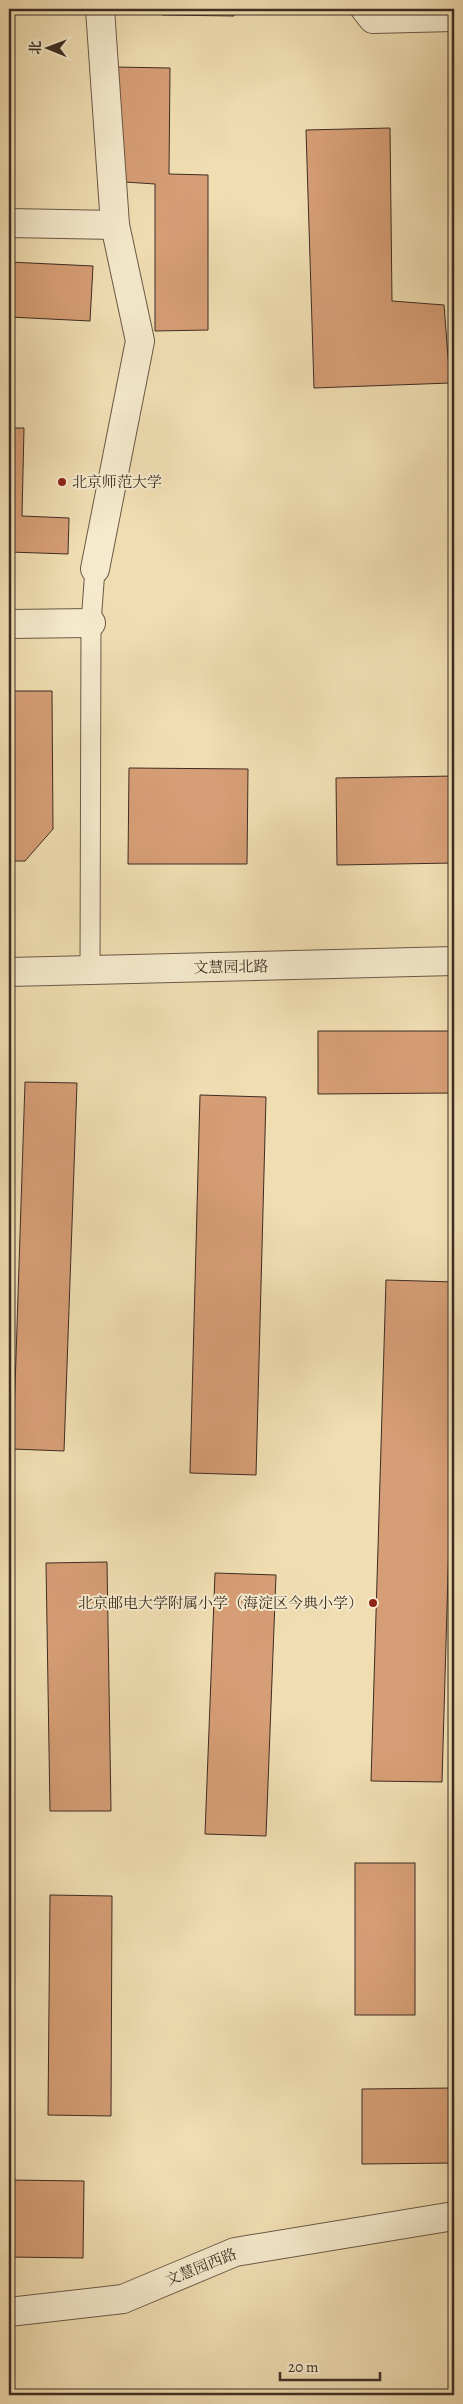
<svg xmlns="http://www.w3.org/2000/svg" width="463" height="2404" viewBox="0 0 463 2404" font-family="Alegreya,'Noto Serif SC',serif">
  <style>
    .building { fill: #d69e76; stroke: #3d2d22 }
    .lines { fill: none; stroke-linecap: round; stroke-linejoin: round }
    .service-casing { stroke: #6a5946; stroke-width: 21 }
    .minor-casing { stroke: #6a5946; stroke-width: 30 }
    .tertiary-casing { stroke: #6a5946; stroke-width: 30 }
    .service { stroke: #f5eacd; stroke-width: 19 }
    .minor { stroke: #f5eacd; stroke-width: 28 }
    .tertiary { stroke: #f5eacd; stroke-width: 28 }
    .poi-dot { fill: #8f2418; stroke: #f5eacd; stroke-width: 2 }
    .labels { text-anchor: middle; stroke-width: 4; stroke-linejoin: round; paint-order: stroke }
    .poi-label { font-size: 15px; fill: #3d2d22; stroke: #f5eacd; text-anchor: start }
    .street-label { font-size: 15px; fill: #3d2d22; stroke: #f5eacd }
  </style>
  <rect width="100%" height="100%" fill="#f0deb2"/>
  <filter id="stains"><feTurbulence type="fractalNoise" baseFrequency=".004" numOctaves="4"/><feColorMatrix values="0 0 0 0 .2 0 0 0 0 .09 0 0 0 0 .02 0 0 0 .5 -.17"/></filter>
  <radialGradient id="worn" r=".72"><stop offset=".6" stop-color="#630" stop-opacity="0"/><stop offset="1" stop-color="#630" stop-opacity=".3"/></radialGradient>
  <!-- building -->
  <g class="building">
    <rect x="9" y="9" width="28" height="4"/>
    <polygon points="163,9 234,9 234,16 162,15"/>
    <polygon points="114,67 170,68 169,174 208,175 208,330 155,331 155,184 125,182"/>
    <polygon points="390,128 392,301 444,305 450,383 314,388 306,130"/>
    <polygon points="9,262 93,266 90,321 9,317"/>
    <polygon points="9,428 24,428 22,516 69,518 68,554 9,552"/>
    <polygon points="9,691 52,691 53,829 25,861 9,861"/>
    <polygon points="129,768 248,769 247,864 128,864"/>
    <polygon points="454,776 454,863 337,865 336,778"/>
    <polygon points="318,1031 454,1031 454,1093 318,1094"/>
    <polygon points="25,1082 77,1083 64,1451 13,1449"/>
    <polygon points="200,1095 266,1097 256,1475 190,1473"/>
    <polygon points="386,1280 454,1282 454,1366 442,1782 371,1781"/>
    <polygon points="107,1562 111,1811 50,1811 46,1563"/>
    <polygon points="215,1573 276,1575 266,1836 205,1834"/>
    <rect x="355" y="1863" width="60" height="152"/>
    <polygon points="50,1895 112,1896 111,2116 48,2115"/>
    <polygon points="454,2088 454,2163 362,2164 362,2089"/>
    <polygon points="9,2180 84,2181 83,2258 9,2257"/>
  </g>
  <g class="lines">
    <!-- service casing -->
    <g class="service-casing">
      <polyline id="service" points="90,970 91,623 95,569"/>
    </g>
    <!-- minor casing -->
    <g class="minor-casing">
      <g id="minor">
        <polyline points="9,223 115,225"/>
        <polyline points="95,569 140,341 115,225 100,9"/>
        <polyline points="9,624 91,623"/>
      </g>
    </g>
    <!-- tertiary casing -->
    <g class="tertiary-casing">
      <g id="tertiary">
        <polyline points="365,9 373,19 454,17"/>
        <polyline points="9,972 454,961"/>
        <polyline points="9,2312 123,2299 235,2252 454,2216"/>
      </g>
    </g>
    <!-- service -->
    <use href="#service" class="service"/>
    <!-- minor -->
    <use href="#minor" class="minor"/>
    <!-- tertiary -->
    <use href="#tertiary" class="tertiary"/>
  </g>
  <!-- markers -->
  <g class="poi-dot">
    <circle cx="62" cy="482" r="5"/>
    <circle cx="373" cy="1603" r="5"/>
  </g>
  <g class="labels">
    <!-- poi labels -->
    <g class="poi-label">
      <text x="72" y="487">北京师范大学</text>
      <text x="363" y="1608" text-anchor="end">北京邮电大学附属小学（海淀区今典小学）</text>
    </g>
    <!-- street labels -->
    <g class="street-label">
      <text transform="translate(231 967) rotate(-1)" y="5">文慧园北路</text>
      <text transform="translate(201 2267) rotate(-22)" y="5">文慧园西路</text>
    </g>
  </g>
  <!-- margin -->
  <rect width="463" height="2404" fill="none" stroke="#f0deb2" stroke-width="30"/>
  <rect x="10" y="10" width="443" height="2384" fill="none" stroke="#3d2d22" stroke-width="2.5"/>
  <rect x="15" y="15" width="433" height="2374" fill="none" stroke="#3d2d22"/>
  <!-- north arrow -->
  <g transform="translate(48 48) rotate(271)" stroke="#f5eacd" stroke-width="4" paint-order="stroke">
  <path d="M0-4L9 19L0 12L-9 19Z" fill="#3d2d22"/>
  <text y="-8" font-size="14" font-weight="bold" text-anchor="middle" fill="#3d2d22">北</text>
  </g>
  <!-- scale -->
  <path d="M280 2372v8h100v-8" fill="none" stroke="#3d2d22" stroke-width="2.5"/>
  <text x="288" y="2372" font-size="15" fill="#3d2d22" stroke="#f5eacd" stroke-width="4" paint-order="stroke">20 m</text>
  <rect width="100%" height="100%" filter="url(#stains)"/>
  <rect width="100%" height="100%" fill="url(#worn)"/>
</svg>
